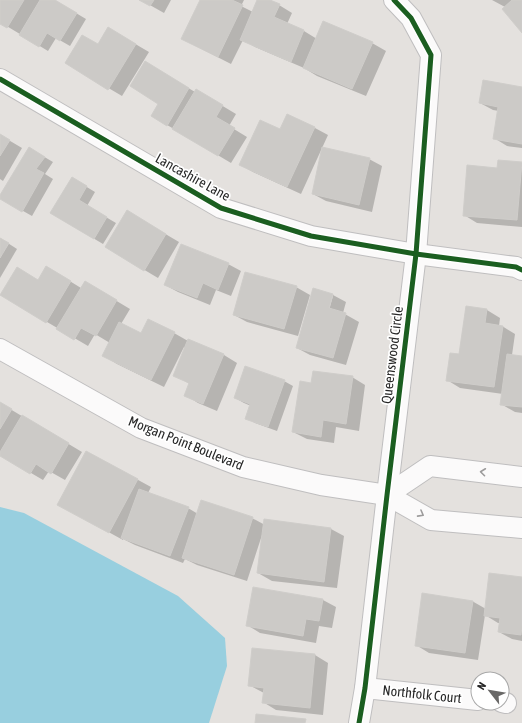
<svg xmlns="http://www.w3.org/2000/svg" width="522" height="723" viewBox="0 0 522 723" font-family="'Asap Condensed',sans-serif">
  <style>
    .water { fill: #98cfdf }
    .shadow { fill: #0003; fill-rule: evenodd }
    .building { fill: #cccac7; stroke: #cfcdca }
    .lines { fill: none; stroke-linecap: round; stroke-linejoin: round }
    .minor-casing { stroke: #bfbebf; stroke-width: 22 }
    .minor { stroke: #fbfafa; stroke-width: 20 }
    .cycleway-casing { stroke: #fff; stroke-width: 8 }
    .cycleway { stroke: #1b5e20; stroke-width: 5 }
    .oneway { stroke: #9c9b9b }
    .labels { text-anchor: middle; stroke-width: 3.5; stroke-linejoin: round; paint-order: stroke }
    .street-label { font-size: 14px; fill: #272727; stroke: #fff }
  </style>
  <rect width="100%" height="100%" fill="#e4e1de"/>
  <!-- water -->
  <polygon class="water" points="0,507 24,513 178,596 225,638 227,666 209,723 0,723"/>
  <!-- shadow -->
  <g class="shadow">
    <polygon points="0,0 54,0 86,19 70,46 56,38 48,51 0,22"/>
    <polygon points="141,0 171,0 164,13"/>
    <polygon points="201,0 244,0 241,6 253,12 259,0 267,0 279,5 292,13 287,24 304,31 317,39 372,43 386,51 366,96 317,76 304,68 255,47 243,40 231,64 182,39"/>
    <polygon points="492,0 522,0 522,32 505,7"/>
    <polygon points="108,28 149,52 122,96 66,63 98,45"/>
    <polygon points="145,62 195,92 196,90 236,114 229,126 247,137 231,163 152,116 160,103"/>
    <polygon points="522,88 522,148 507,146 494,138 499,111 493,110 480,103"/>
    <polygon points="288,115 315,128 328,135 301,194 253,172 240,165 281,130"/>
    <polygon points="0,135 22,148 3,181 0,179"/>
    <polygon points="29,148 53,162 45,174 53,179 32,216 0,198"/>
    <polygon points="369,159 382,166 372,212 326,201 313,194"/>
    <polygon points="522,163 522,227 477,223 464,215 498,169"/>
    <polygon points="72,178 95,192 87,206 116,223 103,244 51,213"/>
    <polygon points="140,219 179,242 158,278 106,247"/>
    <polygon points="0,238 17,249 0,278"/>
    <polygon points="228,264 241,271 231,296 216,290 210,305 178,292 165,285"/>
    <polygon points="47,267 81,288 85,282 130,309 121,324 142,334 174,333 188,341 224,355 237,363 217,411 198,403 185,395 190,384 174,375 185,348 184,347 164,387 117,364 104,356 110,343 95,334 88,346 1,295 38,281"/>
    <polygon points="296,287 310,295 298,336 247,322 234,315"/>
    <path d="M313,289l20,6 13,7 -3,11 16,9 -13,43 -36,-10 -13,-7zM331,296h2l-5,18 -1,-1z"/>
    <polygon points="466,307 487,310 500,318 499,326 502,326 515,334 512,355 522,357 522,413 515,412 501,404 503,394 460,388 447,380 459,356"/>
    <polygon points="352,377 365,385 359,431 336,427 334,443 307,439 293,432 312,384"/>
    <polygon points="284,381 293,386 277,431 255,423 246,418 251,406 244,403 235,398"/>
    <polygon points="0,403 82,452 65,480 49,471 43,480 2,456 0,456"/>
    <polygon points="87,452 151,487 148,493 188,508 198,514 252,518 265,525 331,529 344,536 337,588 272,581 258,573 262,535 247,581 197,565 185,559 183,563 135,545 123,539 123,540 72,512"/>
    <polygon points="522,578 522,641 512,639 499,632 500,623 498,623 485,615 478,660 429,653 416,645 472,601 486,609"/>
    <polygon points="323,600 336,607 332,628 319,626 316,643 260,633 247,625"/>
    <polygon points="253,649 315,655 328,663 323,715 276,710 263,702 264,693 249,685"/>
  </g>
  <!-- building -->
  <g class="building">
    <polygon points="0,0 24,0 7,28 0,24"/>
    <polygon points="40,0 55,0 77,13 60,41 47,33 39,47 19,35"/>
    <polygon points="139,0 154,0 150,6"/>
    <polygon points="200,0 232,0 243,5 218,57 181,39"/>
    <polygon points="257,0 270,0 280,4 274,17 304,30 291,62 240,40"/>
    <polygon points="512,0 522,0 522,33 502,9"/>
    <polygon points="323,21 373,42 352,89 303,68"/>
    <polygon points="108,27 136,44 108,90 65,63 82,35 98,44"/>
    <polygon points="145,61 189,88 167,126 151,116 158,104 130,86"/>
    <polygon points="483,80 522,87 522,144 493,139 498,107 479,103"/>
    <polygon points="196,89 223,105 216,117 235,128 218,156 172,129"/>
    <polygon points="287,114 315,127 287,187 239,165 260,120 280,129"/>
    <polygon points="0,134 10,140 0,156"/>
    <polygon points="29,147 45,157 36,169 44,173 22,212 0,199 0,195"/>
    <polygon points="322,147 370,158 359,205 312,194"/>
    <polygon points="498,160 522,162 517,220 463,216 467,165 497,168"/>
    <polygon points="72,177 87,186 79,200 107,217 94,239 50,213"/>
    <polygon points="127,210 166,234 144,271 105,247"/>
    <polygon points="0,238 9,243 0,258"/>
    <polygon points="181,244 229,263 218,290 203,283 197,298 164,285"/>
    <polygon points="46,266 71,281 46,323 0,295 17,267 38,280"/>
    <polygon points="245,272 297,286 284,329 233,315"/>
    <polygon points="85,281 117,300 96,336 81,328 74,340 56,329"/>
    <polygon points="313,288 333,294 329,308 346,313 333,358 296,348"/>
    <polygon points="466,306 487,309 485,323 503,326 494,387 446,381 450,353 459,354"/>
    <polygon points="148,319 175,332 151,380 102,356 119,322 141,333"/>
    <polygon points="188,339 224,354 203,404 184,396 189,383 173,376"/>
    <polygon points="507,354 522,356 522,407 500,405"/>
    <polygon points="245,366 285,380 268,427 245,419 250,404 234,398"/>
    <polygon points="313,371 353,376 346,424 323,420 321,437 292,432 300,381 311,383"/>
    <polygon points="0,402 12,409 0,429"/>
    <polygon points="22,415 69,443 51,474 36,464 30,474 0,456 0,452"/>
    <polygon points="86,451 138,479 109,533 57,505"/>
    <polygon points="139,489 189,507 170,556 121,538"/>
    <polygon points="201,500 253,517 234,575 182,558"/>
    <polygon points="264,519 331,528 324,582 257,573"/>
    <polygon points="489,573 522,577 522,626 521,635 498,632 500,618 484,616"/>
    <polygon points="253,587 323,599 319,621 306,619 303,636 246,626"/>
    <polygon points="422,593 473,601 465,653 415,646"/>
    <polygon points="252,648 315,654 310,708 262,703 264,688 248,686"/>
    <polygon points="256,714 306,719 305,723 255,723"/>
  </g>
  <g class="lines">
    <!-- minor casing -->
    <g class="minor-casing">
      <g id="minor">
        <polyline points="0,79 221,208 311,236 416,254 516,267 522,270"/>
        <polyline points="0,349 141,428 243,467 321,485 387,495 431,520 522,528"/>
        <polyline points="387,495 430,466 522,477"/>
        <polyline points="365,688 478,700"/>
        <polyline points="502,702 506,703"/>
        <polyline points="359,723 365,688 387,495 416,254 431,55 411,18 394,0"/>
      </g>
    </g>
    <!-- minor -->
    <use href="#minor" class="minor"/>
    <!-- cycleway casing -->
    <g class="cycleway-casing">
      <g id="cycleway">
        <polyline points="0,79 221,208 311,236 416,254 516,267 522,270"/>
        <polyline points="359,723 365,688 387,495 416,254 431,55 411,18 394,0"/>
      </g>
    </g>
    <!-- cycleway -->
    <use href="#cycleway" class="cycleway"/>
  </g>
  <!-- one-way arrows -->
  <defs><path id="oneway-chevron" d="M-2-3.5L2.5 0L-2 3.5" fill="none" stroke-width="1.6" stroke-linecap="round" stroke-linejoin="round"/></defs>
  <g class="oneway">
    <use href="#oneway-chevron" transform="translate(483 472) rotate(-173)"/>
    <use href="#oneway-chevron" transform="translate(421 514) rotate(29)"/>
  </g>
  <g class="labels">
    <!-- street labels -->
    <g class="street-label">
      <text transform="translate(193 177) rotate(29)" y="5">Lancashire Lane</text>
      <text transform="translate(392 355) rotate(-83)" y="5">Queenswood Circle</text>
      <text transform="translate(186 443) rotate(22)" y="5">Morgan Point Boulevard</text>
      <text transform="translate(422 694) rotate(6)" y="5">Northfolk Court</text>
    </g>
  </g>
  <!-- north arrow -->
  <g transform="translate(490 691) rotate(301)"><circle r="19" fill="#ffffff" stroke="#a9a9a9"/>
  <path d="M0-3L7 15L0 10L-7 15Z" fill="#696867"/>
  <text y="-6" font-size="11" font-weight="bold" text-anchor="middle" fill="#272727">N</text>
  </g>
</svg>
